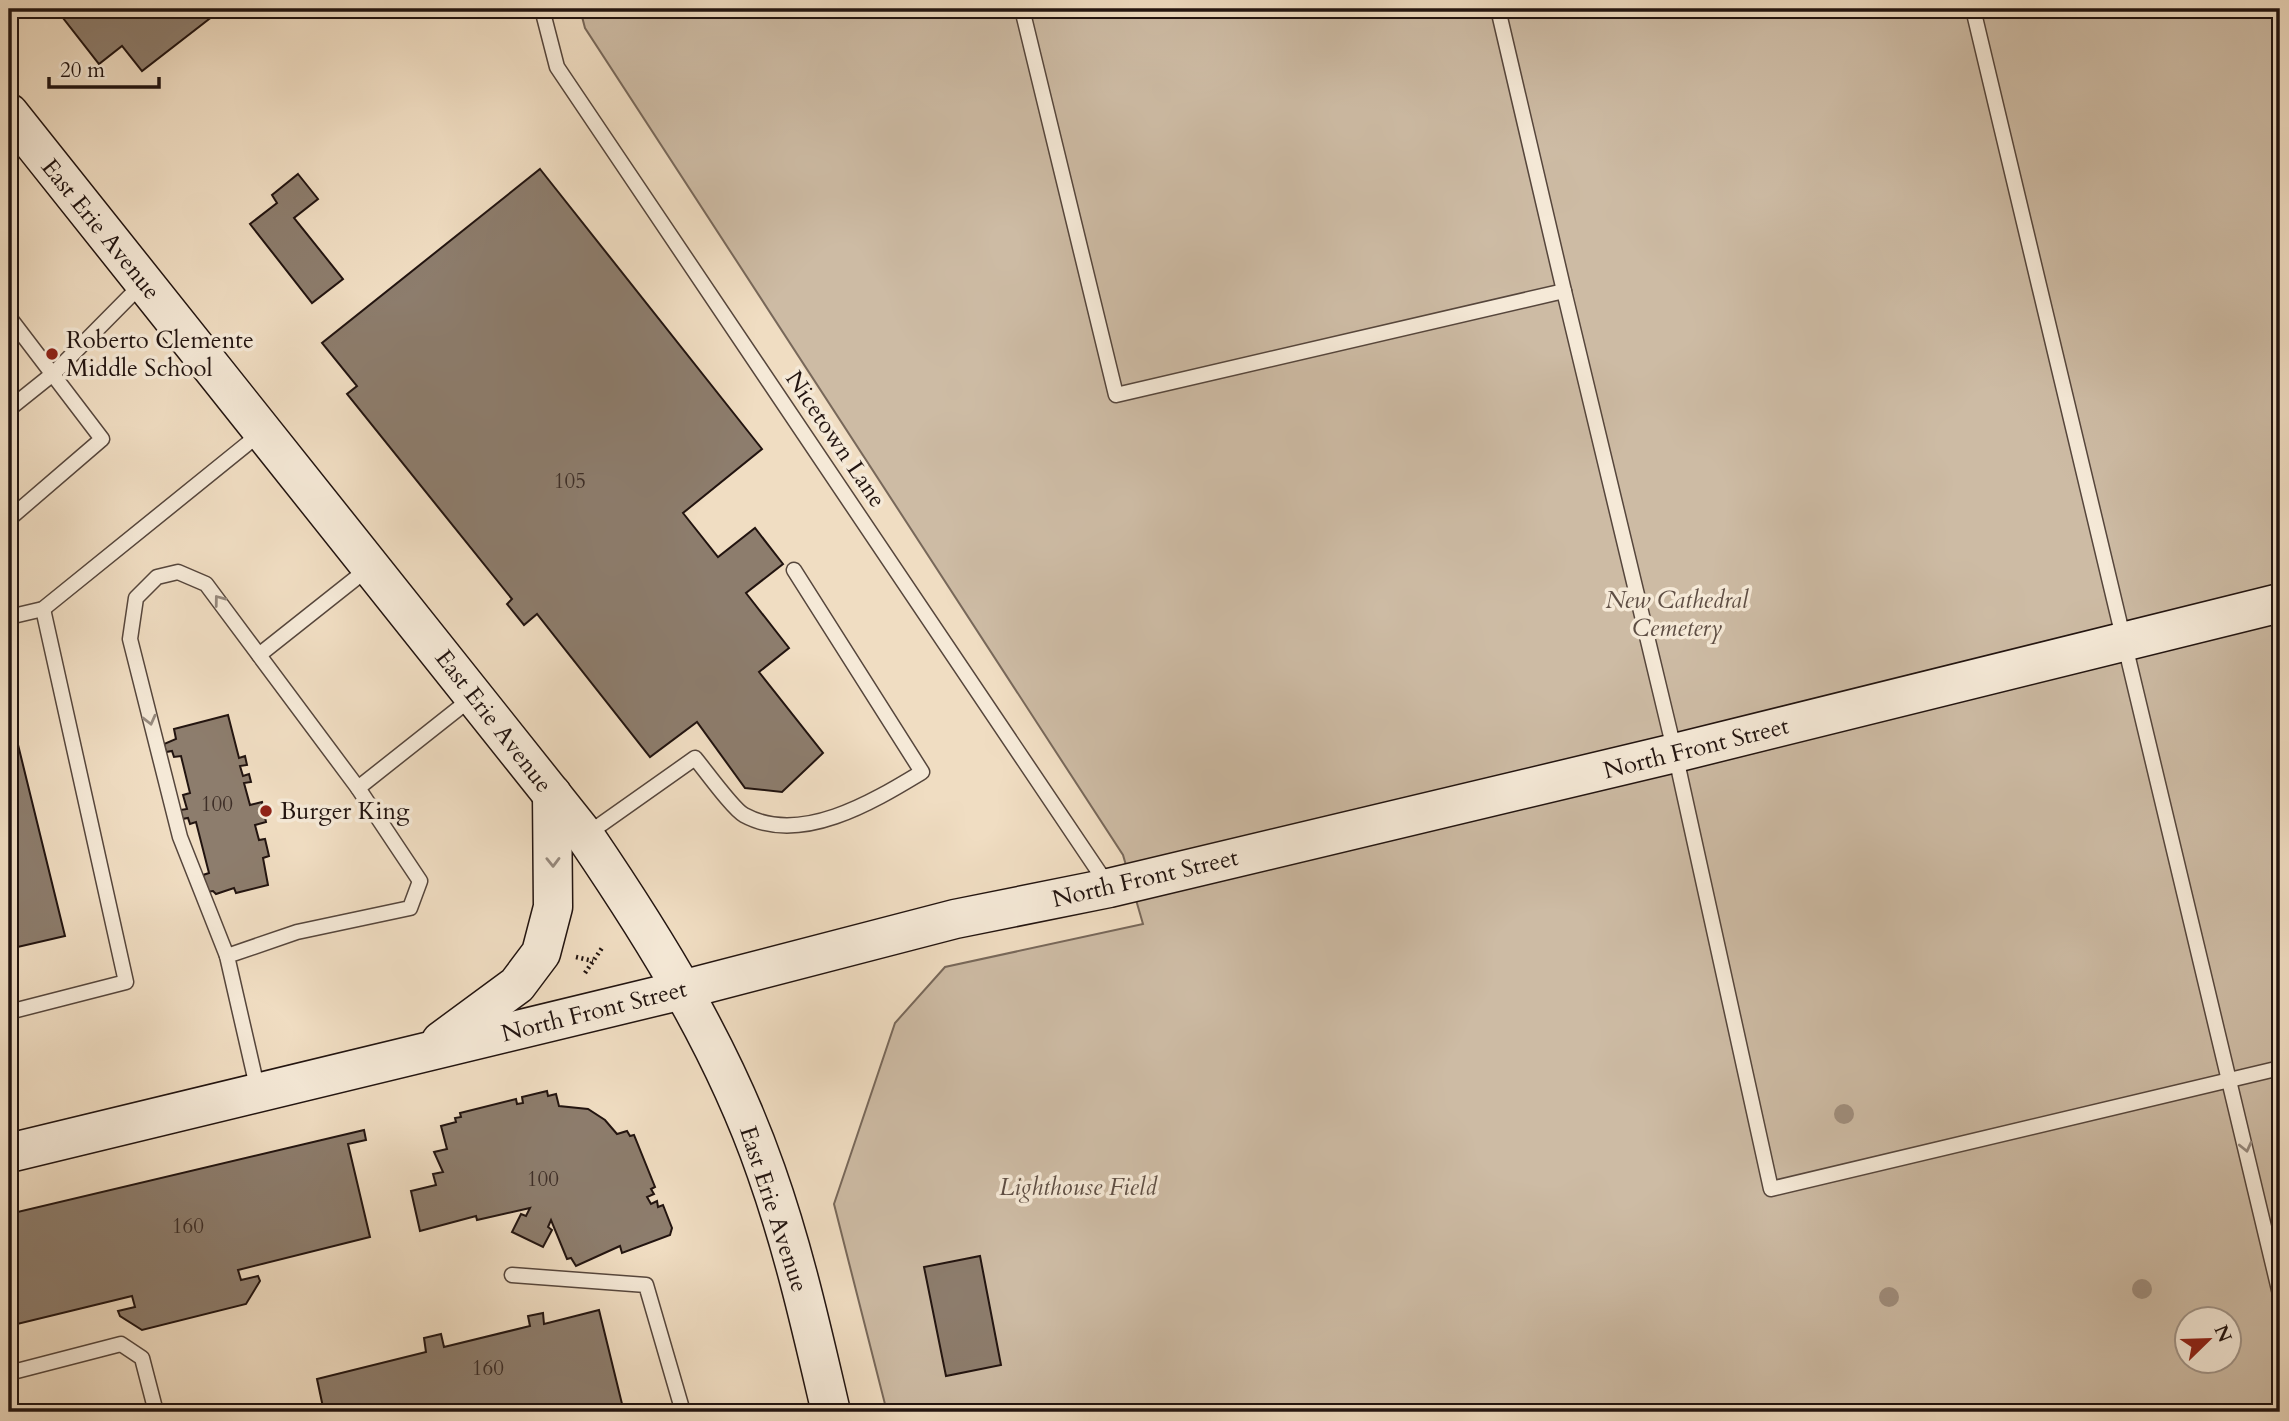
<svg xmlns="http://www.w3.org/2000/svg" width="2289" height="1421" viewBox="0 0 2289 1421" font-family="Cardo,serif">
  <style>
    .green { fill: #cdbba4; stroke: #78685a; stroke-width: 2; fill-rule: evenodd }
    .building { fill: #8d7d6d; stroke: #221410; stroke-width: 2 }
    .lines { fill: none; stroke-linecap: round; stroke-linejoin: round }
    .lane-casing { stroke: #56463c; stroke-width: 17 }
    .secondary-casing { stroke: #221410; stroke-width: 41 }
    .path { stroke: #221410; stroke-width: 4.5; stroke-dasharray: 2 3.5; stroke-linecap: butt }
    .lane { stroke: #f5e9d7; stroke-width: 14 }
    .secondary { stroke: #f5e9d7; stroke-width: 38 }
    .tree { fill: #a08e7d }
    .oneway { stroke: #96897d }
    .poi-dot { fill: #8f2418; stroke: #f5e9d7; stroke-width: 2.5 }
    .labels { text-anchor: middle; stroke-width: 7; stroke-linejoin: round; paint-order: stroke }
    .number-label { font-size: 21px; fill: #3d2e27 }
    .street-label { font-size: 24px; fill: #221410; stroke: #f5e9d7 }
    .poi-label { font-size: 24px; fill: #221410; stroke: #f5e9d7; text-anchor: start }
    .park-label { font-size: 24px; font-style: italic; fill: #5e4e44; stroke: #f5e9d7 }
  </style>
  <rect width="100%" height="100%" fill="#f0ddc2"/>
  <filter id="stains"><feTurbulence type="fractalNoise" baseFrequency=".00286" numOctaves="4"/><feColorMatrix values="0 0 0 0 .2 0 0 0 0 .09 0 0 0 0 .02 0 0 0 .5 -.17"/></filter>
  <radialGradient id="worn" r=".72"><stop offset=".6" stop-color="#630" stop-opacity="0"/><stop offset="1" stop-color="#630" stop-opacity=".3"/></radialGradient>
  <!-- green -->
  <path class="green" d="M580,9h1700v1403h-1393l-53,-208 61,-181 50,-56 198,-43 -20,-69 -538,-827zM2188,1320h42v42h-42z"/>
  <!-- building -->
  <g class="building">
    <polygon points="56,9 222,9 142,71 122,46 99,64"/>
    <polygon points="540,169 762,449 683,513 718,557 755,528 783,564 746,593 789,648 759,672 823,753 782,792 745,788 697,722 650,757 537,614 524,625 507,604 512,599 347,394 357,386 322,343"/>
    <polygon points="298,174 318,199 294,218 343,279 312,303 250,224 277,203 272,195"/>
    <polygon points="9,708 65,936 9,949"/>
    <polygon points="228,715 239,758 245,756 247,765 240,766 243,776 249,774 251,782 244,783 250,805 262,802 266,822 255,825 259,840 265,839 269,856 263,858 268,885 236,893 234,888 216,894 213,891 207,892 203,875 209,873 196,822 190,824 188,818 182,819 180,810 187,809 183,795 190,793 181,756 174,757 172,751 166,752 164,744 176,739 174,729"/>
    <polygon points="547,1091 548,1096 556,1094 559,1106 588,1109 605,1120 617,1134 627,1131 630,1136 634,1135 655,1187 651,1189 654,1194 647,1197 651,1204 657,1201 658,1207 663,1205 672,1228 670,1235 622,1253 620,1246 576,1266 571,1258 567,1259 551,1220 548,1227 552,1230 543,1247 512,1232 521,1214 526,1216 530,1208 477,1220 476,1216 420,1231 411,1191 436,1185 433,1174 443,1172 434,1152 447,1149 441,1126 456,1122 455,1118 461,1117 460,1113 516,1099 517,1104 523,1103 522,1097"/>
    <polygon points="364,1130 366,1140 348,1144 370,1237 238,1270 241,1280 258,1276 260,1281 246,1304 142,1330 120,1316 118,1311 135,1307 132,1296 9,1326 9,1214"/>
    <polygon points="980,1256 1001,1365 946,1376 924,1267"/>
    <polygon points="599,1310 624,1412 324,1412 317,1379 426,1352 424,1338 441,1334 444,1347 530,1326 528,1316 543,1313 544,1324"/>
  </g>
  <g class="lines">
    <!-- lane casing -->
    <g class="lane-casing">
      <g id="lane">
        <polyline points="542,9 557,67 1109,887"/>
        <polyline points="1022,9 1116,395 1564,291 1675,753 1771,1189 2280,1068"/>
        <polyline points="1498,9 1564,291"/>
        <polyline points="1973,9 2280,1294"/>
        <polyline points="9,317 102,439 9,519"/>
        <polyline points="9,409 54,373 143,283"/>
        <polyline points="9,617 43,609 262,432"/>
        <polyline points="259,655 370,567"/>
        <path d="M586,835l109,-77c10,12 38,51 49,57 57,31 130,-14 178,-43l-128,-202"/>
        <polyline points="227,956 180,837 130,639 136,598 157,577 178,572 206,584 358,788"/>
        <polyline points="9,1012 126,982 43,609"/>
        <polyline points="258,1091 227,956 297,932 410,908 420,881 358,788 473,697"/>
        <polyline points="512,1275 646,1285 683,1412"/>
        <polyline points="9,1373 121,1344 142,1358 156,1412"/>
      </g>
    </g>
    <!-- secondary casing -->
    <g class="secondary-casing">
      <g id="secondary">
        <path d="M9,113l576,723c72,106 139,214 181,335 28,79 46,160 65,241"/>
        <polyline points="441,1041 517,985 541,953 553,907 552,794"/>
        <polyline points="9,1153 674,992 955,919 1109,888 1675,753 2280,603"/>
      </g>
    </g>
    <!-- path -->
    <g class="path">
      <polyline points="576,957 593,961"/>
      <polyline points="585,973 602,948"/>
    </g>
    <!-- lane -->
    <use href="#lane" class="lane"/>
    <!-- secondary -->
    <use href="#secondary" class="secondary"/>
  </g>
  <!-- trees -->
  <g class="tree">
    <circle cx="1844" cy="1114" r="10"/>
    <circle cx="2142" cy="1289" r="10"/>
    <circle cx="1889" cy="1297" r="10"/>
  </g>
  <!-- one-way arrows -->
  <defs><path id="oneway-chevron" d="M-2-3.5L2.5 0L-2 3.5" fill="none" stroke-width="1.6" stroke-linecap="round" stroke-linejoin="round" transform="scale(1.75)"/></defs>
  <g class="oneway">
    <use href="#oneway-chevron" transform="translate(219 600) rotate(-127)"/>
    <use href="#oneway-chevron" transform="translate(150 720) rotate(76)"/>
    <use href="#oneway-chevron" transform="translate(553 862) rotate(89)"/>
    <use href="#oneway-chevron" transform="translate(2246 1147) rotate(77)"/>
  </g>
  <!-- markers -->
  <g class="poi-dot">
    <circle cx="52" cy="354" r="7"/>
    <circle cx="266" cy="811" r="7"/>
  </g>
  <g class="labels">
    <!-- number labels -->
    <g class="number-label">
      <text x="570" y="488">105</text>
      <text x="217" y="811">100</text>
      <text x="543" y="1186">100</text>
      <text x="188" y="1233">160</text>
      <text x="488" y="1375">160</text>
    </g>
    <!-- street labels -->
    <g class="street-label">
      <text transform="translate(101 229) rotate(51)" y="8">East Erie Avenue</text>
      <text transform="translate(836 439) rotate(56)" y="8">Nicetown Lane</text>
      <text transform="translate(494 721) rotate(52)" y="8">East Erie Avenue</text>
      <text transform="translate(1696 748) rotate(-14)" y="8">North Front Street</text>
      <text transform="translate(1145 878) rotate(-13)" y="8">North Front Street</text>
      <text transform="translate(594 1011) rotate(-14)" y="8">North Front Street</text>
      <text transform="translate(774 1209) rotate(72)" y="8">East Erie Avenue</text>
    </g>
    <!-- poi labels -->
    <g class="poi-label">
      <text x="66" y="348">Roberto Clemente<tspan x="66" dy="28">Middle School</tspan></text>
      <text x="280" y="819">Burger King</text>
    </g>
    <!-- park labels -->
    <g class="park-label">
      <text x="1677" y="608">New Cathedral<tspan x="1677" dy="28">Cemetery</tspan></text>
      <text x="1078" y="1195">Lighthouse Field</text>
    </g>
  </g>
  <!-- margin -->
  <rect width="2289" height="1421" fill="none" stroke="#f0ddc2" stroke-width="35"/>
  <rect x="10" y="10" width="2268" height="1400" fill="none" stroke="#221410" stroke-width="3.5"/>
  <rect x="18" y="18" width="2254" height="1386" fill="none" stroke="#221410" stroke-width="2"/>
  <!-- north arrow -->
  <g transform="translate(2208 1340) rotate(67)"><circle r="33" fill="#f5e9d7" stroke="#a19487" stroke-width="2"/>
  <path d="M0-5L12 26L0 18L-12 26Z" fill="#8f2418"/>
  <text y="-10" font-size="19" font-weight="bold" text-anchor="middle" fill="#221410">N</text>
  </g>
  <!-- scale -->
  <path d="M49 77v10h110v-10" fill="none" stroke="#221410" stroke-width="3.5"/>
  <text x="60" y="77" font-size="21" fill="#221410" stroke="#f5e9d7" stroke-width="5" paint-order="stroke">20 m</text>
  <rect width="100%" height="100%" filter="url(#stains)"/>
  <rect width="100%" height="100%" fill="url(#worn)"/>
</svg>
